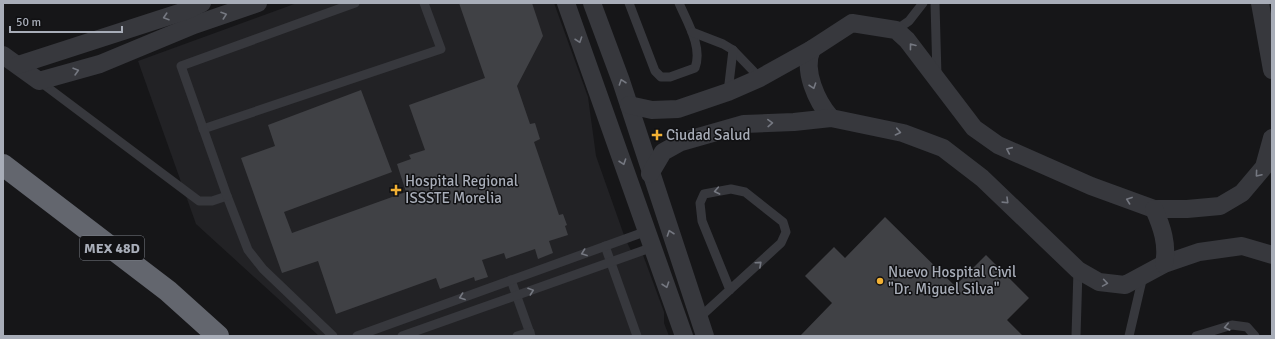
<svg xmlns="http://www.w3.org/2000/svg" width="1275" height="339" viewBox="0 0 1275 339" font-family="Signika,sans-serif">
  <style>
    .built { fill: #222225 }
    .building { fill: #404145 }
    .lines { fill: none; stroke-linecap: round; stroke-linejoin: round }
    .lane { stroke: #37383d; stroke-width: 9 }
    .street { stroke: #37383d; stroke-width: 18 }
    .highway { stroke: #63666e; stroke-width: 22 }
    .oneway { stroke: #757881 }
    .poi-dot { fill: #f2b134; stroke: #111113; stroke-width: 1.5 }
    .labels { text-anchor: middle; stroke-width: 3; stroke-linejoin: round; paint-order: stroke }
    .shield { fill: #111113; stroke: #7b7e86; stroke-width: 1 }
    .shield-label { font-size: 14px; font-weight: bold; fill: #a8adb8 }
    .poi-label { font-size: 15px; fill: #a8adb8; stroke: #111113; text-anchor: start }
  </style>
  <rect width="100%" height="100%" fill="#161618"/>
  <!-- built -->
  <polygon class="built" points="297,3 554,3 588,97 596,156 625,238 634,257 643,255 664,312 664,323 669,336 319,336 196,224 138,61"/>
  <!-- building -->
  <g class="building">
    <polygon points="459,3 532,3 543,36 517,86 530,124 535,123 540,139 534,142 559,215 563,214 567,225 565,226 568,235 549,241 553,253 538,259 535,249 506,259 504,253 482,260 488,277 475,281 474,277 440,289 436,278 336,314 318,261 282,273 241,158 275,146 268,125 361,90 392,172 284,212 292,233 406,192 397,164 411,159 409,155 425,150 409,105 485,78"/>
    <polygon points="885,217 955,286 986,255 1029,298 1007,320 1023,336 800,336 832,303 805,276 834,247 845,258"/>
  </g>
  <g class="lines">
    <!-- lane -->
    <g class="lane">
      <path d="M629,3l26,68 6,6h9l25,-9c8,-21 -8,-46 -16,-65"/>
      <polyline points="935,3 937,76"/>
      <polyline points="896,30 909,21 923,3"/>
      <polyline points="692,32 723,44 733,50 760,78"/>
      <polyline points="39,81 199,201 212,201 227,196 248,250 263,269 333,336"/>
      <polyline points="728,92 733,50"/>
      <polyline points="203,129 441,49 424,3"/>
      <polyline points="227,196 181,66 355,3"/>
      <polyline points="605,246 637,336"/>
      <polyline points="511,280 531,336"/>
      <polyline points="699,318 781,243 786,232 783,222 745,192 731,189 704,194 700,203 702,221 730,290"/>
      <polyline points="357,336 647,231"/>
      <polyline points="402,336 653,247"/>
      <polyline points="517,336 530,332"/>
      <polyline points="1076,336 1078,270"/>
      <polyline points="1129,336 1143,276"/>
      <polyline points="1196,336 1232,325 1247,327 1255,336"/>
    </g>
    <!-- street -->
    <g class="street">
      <polyline points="566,3 684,336"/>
      <polyline points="592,3 621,81 705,336"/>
      <polyline points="1260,3 1272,70"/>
      <path d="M812,49c-10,21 5,53 19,69"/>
      <polyline points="3,55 39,81 100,64 194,25 258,3"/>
      <polyline points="18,65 185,11 202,3"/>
      <polyline points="629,105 652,110 678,109 728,92 760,78 812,49 852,23 896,30 907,40 974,128 998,145 1091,186 1154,209 1187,209 1220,206 1242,193 1264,167 1272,138"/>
      <polyline points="650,174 663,152 681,142 744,124 794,122 831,118 903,133 943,148 982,178 1078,270 1099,282 1125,285 1164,264 1199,252 1242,246 1272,255"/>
      <path d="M1154,209c8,18 14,36 10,55"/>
    </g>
    <!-- highway -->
    <polyline class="highway" points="3,165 168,291 218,336"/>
  </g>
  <!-- one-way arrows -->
  <defs><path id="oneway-chevron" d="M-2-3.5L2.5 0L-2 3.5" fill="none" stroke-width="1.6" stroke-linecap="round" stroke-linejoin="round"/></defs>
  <g class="oneway">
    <use href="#oneway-chevron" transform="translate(224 15) rotate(-19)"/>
    <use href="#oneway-chevron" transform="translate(166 17) rotate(162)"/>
    <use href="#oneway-chevron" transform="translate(579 40) rotate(71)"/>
    <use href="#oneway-chevron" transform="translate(912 46) rotate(-128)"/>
    <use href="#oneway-chevron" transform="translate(76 71) rotate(-16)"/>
    <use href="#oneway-chevron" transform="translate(622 82) rotate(-109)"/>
    <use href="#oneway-chevron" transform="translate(813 86) rotate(71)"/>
    <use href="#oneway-chevron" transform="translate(770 123) rotate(-2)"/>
    <use href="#oneway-chevron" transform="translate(898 132) rotate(12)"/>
    <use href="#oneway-chevron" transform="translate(1009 150) rotate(-156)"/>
    <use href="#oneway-chevron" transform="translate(623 162) rotate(71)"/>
    <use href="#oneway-chevron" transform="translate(1258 174) rotate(130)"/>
    <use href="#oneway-chevron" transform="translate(717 191) rotate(169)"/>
    <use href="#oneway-chevron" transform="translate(1129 200) rotate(-160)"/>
    <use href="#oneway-chevron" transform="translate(1006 201) rotate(44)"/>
    <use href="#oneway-chevron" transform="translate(670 233) rotate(-109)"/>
    <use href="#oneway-chevron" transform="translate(584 253) rotate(160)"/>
    <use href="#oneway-chevron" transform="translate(759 264) rotate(-42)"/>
    <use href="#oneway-chevron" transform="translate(1105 283) rotate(9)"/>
    <use href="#oneway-chevron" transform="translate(666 285) rotate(71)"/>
    <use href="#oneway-chevron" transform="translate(531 291) rotate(-19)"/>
    <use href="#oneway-chevron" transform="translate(462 297) rotate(160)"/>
    <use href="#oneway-chevron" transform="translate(1227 327) rotate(167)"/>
  </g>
  <!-- markers -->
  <g class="poi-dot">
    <path d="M655 129h4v4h4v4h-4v4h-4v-4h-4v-4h4z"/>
    <path d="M394 184h4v4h4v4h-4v4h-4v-4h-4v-4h4z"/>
    <circle cx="880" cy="281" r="4"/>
  </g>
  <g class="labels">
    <!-- shield labels -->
    <rect class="shield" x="80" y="236" width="64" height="24" rx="3"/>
    <g class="shield-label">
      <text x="112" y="253">MEX 48D</text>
    </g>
    <!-- poi labels -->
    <g class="poi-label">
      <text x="666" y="140">Ciudad Salud</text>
      <text x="405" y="186">Hospital Regional<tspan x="405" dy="17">ISSSTE Morelia</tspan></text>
      <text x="888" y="277">Nuevo Hospital Civil<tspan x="888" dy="17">"Dr. Miguel Silva"</tspan></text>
    </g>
  </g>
  <!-- border -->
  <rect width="1275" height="339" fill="none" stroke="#a8adb8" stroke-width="8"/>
  <!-- scale -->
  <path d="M10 26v6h112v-6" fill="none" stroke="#a8adb8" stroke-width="2"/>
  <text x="16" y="26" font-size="12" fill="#a8adb8" stroke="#111113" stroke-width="3" paint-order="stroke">50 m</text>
</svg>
